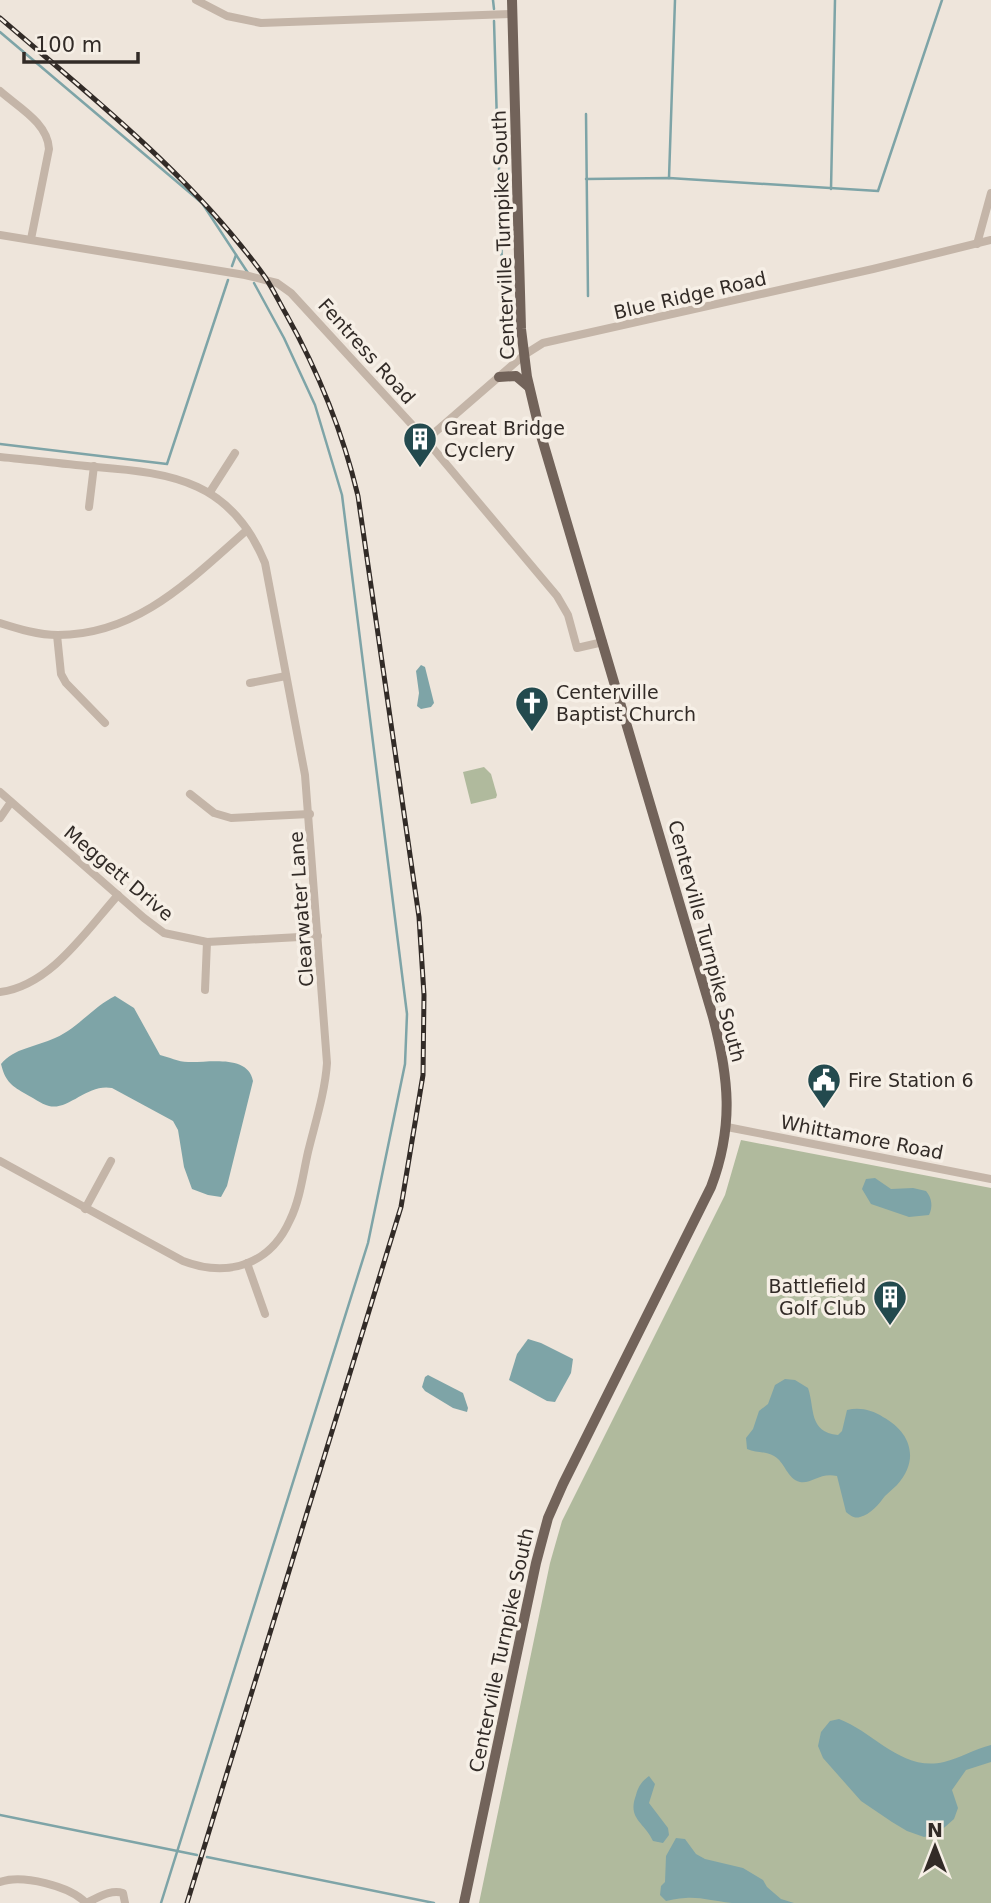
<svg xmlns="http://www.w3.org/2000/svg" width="991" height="1903" viewBox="0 0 991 1903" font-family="'DejaVu Sans',sans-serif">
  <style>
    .green { fill: #b0ba9d }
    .water { fill: #7ea4a7 }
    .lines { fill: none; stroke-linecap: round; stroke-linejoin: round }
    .stream { stroke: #7ea4a7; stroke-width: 2.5 }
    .minor { stroke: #c4b5a8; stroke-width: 8 }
    .major { stroke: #72635a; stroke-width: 10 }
    .rail-casing { stroke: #322b27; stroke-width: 5 }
    .rail { stroke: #f6efe6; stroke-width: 2.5; stroke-dasharray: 8; stroke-linecap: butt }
    .labels { text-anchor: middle; stroke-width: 7; stroke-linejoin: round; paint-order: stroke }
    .street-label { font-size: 19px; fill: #322b27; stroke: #f6efe6 }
    .poi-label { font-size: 19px; fill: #322b27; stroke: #f6efe6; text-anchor: start }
  </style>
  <rect width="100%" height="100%" fill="#eee5db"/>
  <!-- green -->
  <g class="green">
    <polygon points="484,767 491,774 497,795 496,798 471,804 463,772"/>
    <polygon points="741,1140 991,1188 991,1903 479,1903 550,1563 562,1521 725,1195"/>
  </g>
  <!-- water -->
  <g class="water">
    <polygon points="421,665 425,667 434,703 431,707 421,709 417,706 419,693 416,671"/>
    <path d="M115,996l19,12 26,47c9,2 18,7 28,7 20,1 60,-8 65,19l-26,105 -6,11 -13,-2 -16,-6 -8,-22 -6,-37 -5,-9 -61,-33c-24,-5 -44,23 -63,18 -8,-2 -17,-9 -25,-13 -14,-8 -19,-13 -23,-29 13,-16 35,-17 54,-26 23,-10 38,-31 60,-42z"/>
    <path d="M875,1178l16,11 22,-1 13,3c6,7 7,16 3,24l-20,2 -38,-13 -9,-15 4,-10z"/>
    <polygon points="528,1339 541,1343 573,1359 571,1373 555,1402 547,1401 509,1380 517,1354"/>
    <polygon points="428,1375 463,1393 468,1408 467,1412 453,1408 425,1391 422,1387 425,1377"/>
    <path d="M785,1379l10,1 13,8c7,20 0,44 30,47l4,-4 5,-21c13,-3 25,0 36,7 28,15 37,43 14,68 -4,4 -8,7 -12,11 -6,8 -15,19 -25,21 -6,2 -10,-2 -14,-5l-9,-36c-17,-4 -25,8 -37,6 -13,-3 -15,-20 -26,-26 -9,-5 -18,-3 -27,-7l-1,-11 7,-9 6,-18 9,-7 7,-19z"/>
    <path d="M839,1719c35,13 63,53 105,43 16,-4 31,-13 47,-17v17l-25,8 -14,20 6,18 -4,11 -17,15 -13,3 -17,-6 -15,-9 -31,-21 -38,-43 -5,-12 3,-14 9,-11z"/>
    <path d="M649,1776l6,8 -6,19 19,25 1,7 -6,8 -10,-2c-9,-19 -26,-22 -17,-46 2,-8 6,-14 13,-19z"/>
    <path d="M676,1838l9,1 11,15 9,5 38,9 20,12 4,7 14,12 13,4c-20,0 -42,0 -62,0 -28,-3 -36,-9 -66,-2l-6,-6 1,-9 4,-4 1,-26z"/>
  </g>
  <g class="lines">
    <!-- stream -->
    <g class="stream">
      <polyline points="493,0 494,9"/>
      <polyline points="494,21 497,123"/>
      <polyline points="0,32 202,203 248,273"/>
      <polyline points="586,114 588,296"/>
      <polyline points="498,135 503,299"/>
      <polyline points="669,178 675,0"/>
      <polyline points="586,179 669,178 878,191 942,0"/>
      <polyline points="831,189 835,0"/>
      <polyline points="232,266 236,255"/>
      <polyline points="503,312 504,326"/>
      <polyline points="0,444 167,464 228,280"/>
      <polyline points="0,1815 197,1855"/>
      <polyline points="207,1857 434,1903"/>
      <polyline points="161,1903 368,1243 405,1064 407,1014 342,495 315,405 284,338 254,283"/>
    </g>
    <!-- minor -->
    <g class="minor">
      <polyline points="196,0 227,16 261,23 512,14"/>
      <path d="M0,91c18,16 48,32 49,58l-18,90"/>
      <polyline points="0,235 245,275 277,283 291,293 426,440 557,596 568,615 577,648 603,642"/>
      <polyline points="977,244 991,193"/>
      <polyline points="426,440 524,355 543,343 873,269 991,240"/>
      <path d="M0,457c32,3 64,7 96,10 78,6 136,15 169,96l40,212 22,288c-2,30 -12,60 -19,89 -5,22 -8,48 -18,68 -20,45 -62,58 -107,41l-183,-100"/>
      <polyline points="210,492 235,453"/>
      <polyline points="89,507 94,466"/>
      <path d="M0,623c19,6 38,12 58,12 80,0 133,-56 189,-105"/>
      <polyline points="57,635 61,674 66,683 105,723"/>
      <polyline points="250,683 286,676"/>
      <polyline points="0,792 144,918 164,933 207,942 318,936"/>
      <polyline points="190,794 214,813 231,818 310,814"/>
      <polyline points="0,818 11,802"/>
      <polyline points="205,990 207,942"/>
      <path d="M0,992c50,-6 86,-61 118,-97"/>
      <polyline points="727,1127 991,1179"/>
      <polyline points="85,1209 111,1161"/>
      <polyline points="247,1263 265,1314"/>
      <path d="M0,1882c22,-8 70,4 86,21"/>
      <path d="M86,1903c12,-5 24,-14 37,-10l2,10"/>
    </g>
    <!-- major -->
    <g class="major">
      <polyline points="499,377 516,376 529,387"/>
      <path d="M464,1903l72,-340 12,-45 15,-34 148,-297c23,-61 18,-109 2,-170l-173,-585 -13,-55 -6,-48 -9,-329"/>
    </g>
    <!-- rail casing -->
    <g class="rail-casing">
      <path id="rail" d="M0,18c94,81 192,158 265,259 8,12 14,25 21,37 32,57 57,119 72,182l61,421 5,78 -1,80 -22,132 -214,696"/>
    </g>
    <!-- rail -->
    <use href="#rail" class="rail"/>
  </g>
  <!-- icons -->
  <defs>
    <g id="building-pin" transform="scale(1.75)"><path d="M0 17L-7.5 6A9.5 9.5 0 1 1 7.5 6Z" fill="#234a4e" stroke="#f6efe6"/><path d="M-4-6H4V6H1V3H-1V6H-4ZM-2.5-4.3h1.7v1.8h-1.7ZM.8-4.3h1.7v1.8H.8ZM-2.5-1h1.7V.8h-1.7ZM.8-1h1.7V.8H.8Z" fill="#fff"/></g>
    <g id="church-pin" transform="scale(1.75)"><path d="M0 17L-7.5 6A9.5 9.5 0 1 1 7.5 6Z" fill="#234a4e" stroke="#f6efe6"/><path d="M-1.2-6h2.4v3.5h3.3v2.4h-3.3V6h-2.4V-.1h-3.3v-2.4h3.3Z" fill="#fff"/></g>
    <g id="civic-pin" transform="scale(1.75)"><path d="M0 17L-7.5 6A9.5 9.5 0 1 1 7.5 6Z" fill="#234a4e" stroke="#f6efe6"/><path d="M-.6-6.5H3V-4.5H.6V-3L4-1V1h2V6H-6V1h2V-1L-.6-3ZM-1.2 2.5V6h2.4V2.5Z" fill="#fff"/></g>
  </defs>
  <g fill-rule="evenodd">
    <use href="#building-pin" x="420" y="439"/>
    <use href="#church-pin" x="532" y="703"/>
    <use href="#civic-pin" x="824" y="1080"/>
    <use href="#building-pin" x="890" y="1297"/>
  </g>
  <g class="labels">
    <!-- street labels -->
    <g class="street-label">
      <text transform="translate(503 235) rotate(-92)" y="7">Centerville Turnpike South</text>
      <text transform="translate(690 295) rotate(-13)" y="7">Blue Ridge Road</text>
      <text transform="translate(367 351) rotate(48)" y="7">Fentress Road</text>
      <text transform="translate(119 873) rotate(40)" y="7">Meggett Drive</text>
      <text transform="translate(301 909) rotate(-94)" y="7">Clearwater Lane</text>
      <text transform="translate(707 941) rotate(75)" y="7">Centerville Turnpike South</text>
      <text transform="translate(862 1137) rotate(11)" y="7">Whittamore Road</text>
      <text transform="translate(501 1650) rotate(-78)" y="7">Centerville Turnpike South</text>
    </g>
    <!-- poi labels -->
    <g class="poi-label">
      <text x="444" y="435">Great Bridge<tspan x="444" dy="22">Cyclery</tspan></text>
      <text x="556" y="699">Centerville<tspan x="556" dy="22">Baptist Church</tspan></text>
      <text x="848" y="1087">Fire Station 6</text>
      <text x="866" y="1293" text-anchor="end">Battlefield<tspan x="866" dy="22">Golf Club</tspan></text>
    </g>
  </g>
  <!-- north arrow -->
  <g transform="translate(935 1847)" stroke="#f6efe6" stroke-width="5" paint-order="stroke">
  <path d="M0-5L12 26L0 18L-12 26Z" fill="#322b27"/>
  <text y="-10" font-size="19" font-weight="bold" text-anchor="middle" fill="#322b27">N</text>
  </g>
  <!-- scale -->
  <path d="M24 52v10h114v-10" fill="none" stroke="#322b27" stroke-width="3.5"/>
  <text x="35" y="52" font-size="21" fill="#322b27" stroke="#f6efe6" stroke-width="5" paint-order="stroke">100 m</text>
</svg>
